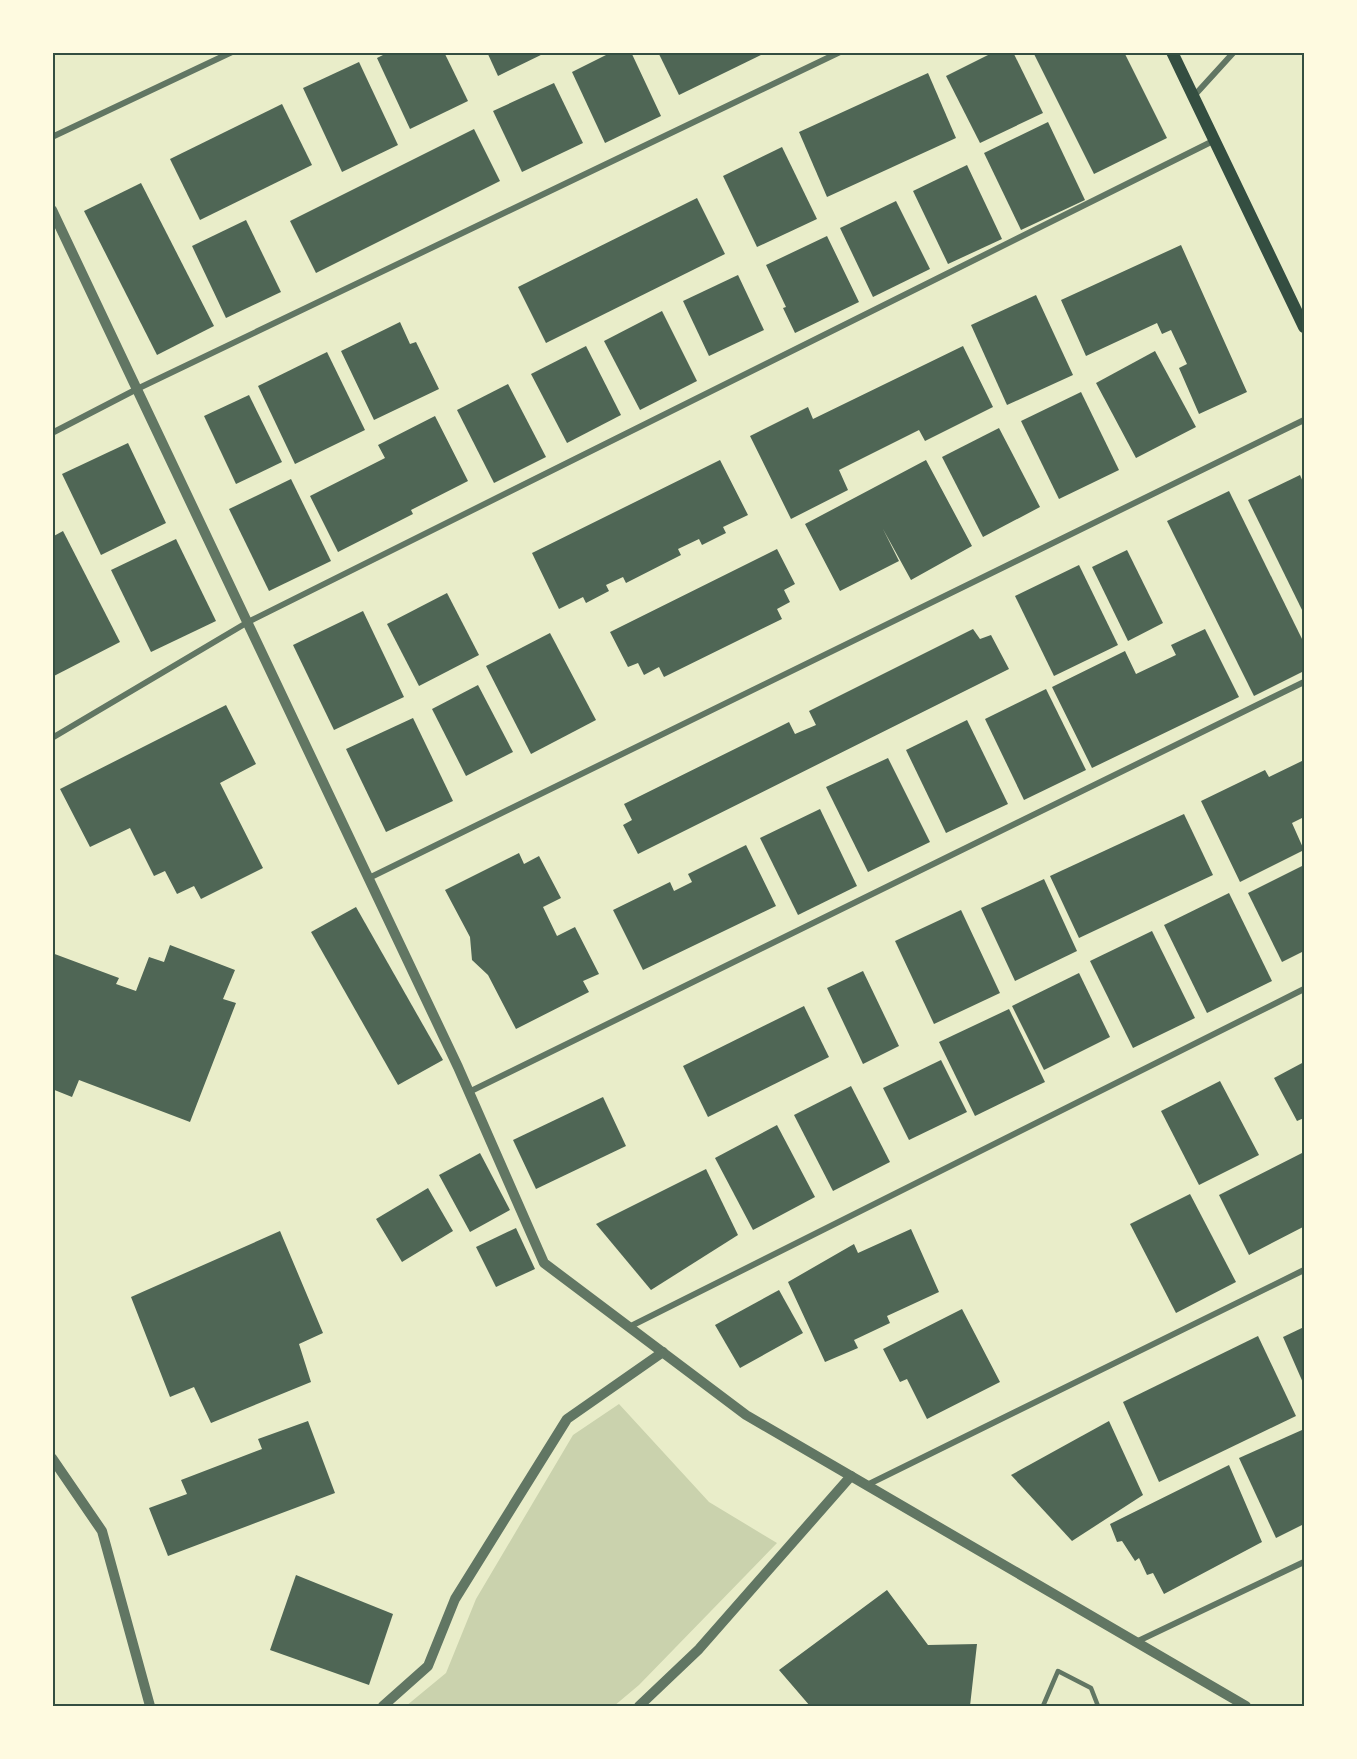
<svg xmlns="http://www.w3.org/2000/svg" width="1357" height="1759" viewBox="0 0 1357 1759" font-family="Commissioner,sans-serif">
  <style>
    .green { fill: #cad2ad }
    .building { fill: #4f6655 }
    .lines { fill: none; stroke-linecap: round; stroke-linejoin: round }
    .service { stroke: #617663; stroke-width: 4.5 }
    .minor { stroke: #617663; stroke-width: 6 }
    .tertiary { stroke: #617663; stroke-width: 10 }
    .secondary { stroke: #344e41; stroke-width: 12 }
    .neatline { fill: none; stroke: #344e41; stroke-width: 2 }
  </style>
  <rect width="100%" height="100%" fill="#e9edc9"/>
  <!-- green -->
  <polygon class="green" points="619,1404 709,1502 777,1543 639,1685 614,1706 406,1706 446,1673 476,1599 573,1435"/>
  <!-- building -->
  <g class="building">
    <polygon points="389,52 444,52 468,101 410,129 377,58"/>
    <polygon points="487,52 547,52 498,76"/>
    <polygon points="612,52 631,52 661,116 605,143 572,72"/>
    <polygon points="658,52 767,52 679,95"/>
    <polygon points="994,52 1013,52 1043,113 980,143 946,76"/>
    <polygon points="1033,52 1124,52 1167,138 1094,174"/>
    <polygon points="359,62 398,145 342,172 303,88"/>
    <polygon points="928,73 956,138 827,197 799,132"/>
    <polygon points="554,83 583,143 522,172 493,111"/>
    <polygon points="282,104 312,165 200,220 170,159"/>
    <polygon points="1048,122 1085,200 1021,230 984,153"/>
    <polygon points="474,129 500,181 316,273 290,221"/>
    <polygon points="782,147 817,219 757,247 723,176"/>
    <polygon points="967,165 1002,239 948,264 913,191"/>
    <polygon points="141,183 214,326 157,355 84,211"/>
    <polygon points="697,198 725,254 546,343 518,287"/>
    <polygon points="896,201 930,269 873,297 840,228"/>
    <polygon points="246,220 281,292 226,318 192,246"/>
    <polygon points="827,236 859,302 795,333 783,308 786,307 766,265"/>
    <polygon points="1181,245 1247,392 1199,414 1179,368 1187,364 1171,330 1162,334 1157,323 1086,356 1061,300"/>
    <polygon points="738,275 764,330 709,356 683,301"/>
    <polygon points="1036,295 1073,375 1007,405 971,325"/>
    <polygon points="662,311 697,381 640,410 604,341"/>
    <polygon points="400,322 410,344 416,342 439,389 374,420 341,351"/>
    <polygon points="586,346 621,415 567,443 531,374"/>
    <polygon points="963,346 993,407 925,441 919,430 839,470 848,490 791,519 750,436 808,407 813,419"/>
    <polygon points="1155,351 1196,427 1136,458 1096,383"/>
    <polygon points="327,352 365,430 295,464 258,386"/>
    <polygon points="508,384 546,457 494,483 457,410"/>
    <polygon points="1081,392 1119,470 1059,499 1021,421"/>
    <polygon points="249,395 282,462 236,484 204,416"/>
    <polygon points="435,416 468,481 411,510 413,514 338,552 310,496 385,458 378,445"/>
    <polygon points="999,428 1040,507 983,537 942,457"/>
    <polygon points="128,443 166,523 101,555 62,474"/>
    <polygon points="720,460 748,515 723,527 726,533 702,545 699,539 678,549 681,555 626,583 623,577 606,585 609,591 586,603 583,597 559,609 532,553"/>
    <polygon points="926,460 972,546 911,580 883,529 899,561 840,591 805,524"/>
    <polygon points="1300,475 1304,484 1304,614 1248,500"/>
    <polygon points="291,479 331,561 269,591 229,509"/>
    <polygon points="1229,491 1304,643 1304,671 1254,696 1167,521"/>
    <polygon points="63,531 120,642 52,677 52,537"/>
    <polygon points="176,539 216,621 151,652 111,570"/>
    <polygon points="777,549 795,584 784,590 790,602 777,609 782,619 664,677 659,667 644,675 638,663 628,667 610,632"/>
    <polygon points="1127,550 1163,623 1128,641 1092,567"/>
    <polygon points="1079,565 1118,645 1054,676 1015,596"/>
    <polygon points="447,593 479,655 419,686 387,624"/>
    <polygon points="363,611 404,697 334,730 293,645"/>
    <polygon points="973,629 980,639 991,635 1009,669 638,854 623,825 632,820 624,804 789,722 795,734 816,725 809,711"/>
    <polygon points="1205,629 1239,697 1092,768 1052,687 1125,651 1136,674 1176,655 1171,645"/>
    <polygon points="550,633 596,720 531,754 486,666"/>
    <polygon points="478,685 513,752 466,776 432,709"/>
    <polygon points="1046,689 1086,770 1024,800 985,719"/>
    <polygon points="226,705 256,764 220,783 263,868 201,899 194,886 177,894 165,871 154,876 130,828 90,847 60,789"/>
    <polygon points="413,718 453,801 386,832 346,749"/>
    <polygon points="967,720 1008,804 946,833 906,750"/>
    <polygon points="888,758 930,842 868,872 826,787"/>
    <polygon points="1304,760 1304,817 1292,823 1304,850 1240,882 1201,801 1265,770 1269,777"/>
    <polygon points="820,809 857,886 798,915 760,838"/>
    <polygon points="1184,814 1213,875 1079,938 1050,876"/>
    <polygon points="746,845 776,906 643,970 613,910 670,882 674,891 692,882 688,874"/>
    <polygon points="519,853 524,864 539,856 561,898 543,907 557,936 575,927 599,974 583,981 589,992 516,1029 488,975 472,960 470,937 445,890"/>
    <polygon points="1304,865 1304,951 1282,962 1248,893"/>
    <polygon points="1044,879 1077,951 1015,981 981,908"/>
    <polygon points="1229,893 1272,981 1207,1013 1164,925"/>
    <polygon points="356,907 443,1060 398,1085 311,932"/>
    <polygon points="961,910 1000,993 934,1024 895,941"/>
    <polygon points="1152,931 1195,1018 1133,1048 1090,961"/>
    <polygon points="170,945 235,970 223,999 236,1003 190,1122 79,1080 72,1097 52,1089 52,953 119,978 116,984 136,991 149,957 164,962"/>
    <polygon points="863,971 899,1046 863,1064 827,988"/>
    <polygon points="1079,973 1110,1037 1044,1070 1012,1006"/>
    <polygon points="804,1006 829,1057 708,1117 683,1066"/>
    <polygon points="1009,1009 1045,1082 975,1116 939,1042"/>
    <polygon points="941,1060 967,1112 909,1140 883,1088"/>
    <polygon points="1304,1062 1304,1118 1297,1121 1274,1078"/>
    <polygon points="1220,1081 1259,1155 1199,1185 1161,1111"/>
    <polygon points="851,1086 890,1162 833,1191 794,1115"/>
    <polygon points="603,1097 626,1146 536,1189 513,1140"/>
    <polygon points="777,1125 815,1197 753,1230 715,1158"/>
    <polygon points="1304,1152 1304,1230 1303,1227 1249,1255 1219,1195"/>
    <polygon points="480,1153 510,1210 470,1232 439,1175"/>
    <polygon points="706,1169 738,1235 651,1290 596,1224"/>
    <polygon points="428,1188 453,1231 402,1262 376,1219"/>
    <polygon points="1190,1194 1236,1282 1176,1313 1130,1224"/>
    <polygon points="516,1228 535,1269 496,1287 476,1247"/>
    <polygon points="911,1229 939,1292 887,1316 890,1323 854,1340 858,1348 825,1362 788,1282 854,1244 858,1253"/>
    <polygon points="280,1231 323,1333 299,1344 311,1382 211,1423 194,1387 170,1397 131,1297"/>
    <polygon points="779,1290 803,1333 740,1368 715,1325"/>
    <polygon points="962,1309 1000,1382 927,1419 907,1379 900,1382 883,1349"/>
    <polygon points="1304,1327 1304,1385 1283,1337"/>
    <polygon points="1258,1336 1296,1416 1159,1482 1123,1402"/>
    <polygon points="308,1421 335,1493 168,1556 149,1508 187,1494 181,1480 262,1449 258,1439"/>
    <polygon points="1109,1421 1143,1495 1072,1541 1011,1475"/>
    <polygon points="1302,1430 1304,1524 1276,1538 1239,1458"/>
    <polygon points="1229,1465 1262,1542 1164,1594 1153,1573 1147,1575 1139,1558 1135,1561 1122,1541 1117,1542 1110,1524"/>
    <polygon points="296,1575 393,1614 369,1685 270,1650"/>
    <polygon points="887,1590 928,1645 977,1644 970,1706 810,1706 779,1670"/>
  </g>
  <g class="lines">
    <!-- service -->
    <polyline class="service" points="1043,1706 1058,1671 1091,1688 1098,1706"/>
    <!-- minor -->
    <g class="minor">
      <polyline points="1193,97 1234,52"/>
      <polyline points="52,137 232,52"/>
      <polyline points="52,433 137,389 840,52"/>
      <polyline points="52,738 248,622 1213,141"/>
      <polyline points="369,878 1304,420"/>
      <polyline points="469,1092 1304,682"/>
      <polyline points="629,1327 1304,989"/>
      <polyline points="867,1485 1304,1270"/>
      <polyline points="1136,1642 1304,1562"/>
    </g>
    <!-- tertiary -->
    <g class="tertiary">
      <polyline points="52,210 458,1067 544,1263 746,1415 1246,1706"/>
      <polyline points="52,1458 102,1531 150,1706"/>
      <polyline points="383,1706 428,1666 455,1599 567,1419 663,1352"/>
      <polyline points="639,1706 699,1649 851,1476"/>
    </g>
    <!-- secondary -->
    <polyline class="secondary" points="1172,52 1304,327"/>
  </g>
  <!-- border -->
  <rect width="1357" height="1759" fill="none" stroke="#fefae0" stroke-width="108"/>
  <rect x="54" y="54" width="1249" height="1651" class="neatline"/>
</svg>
